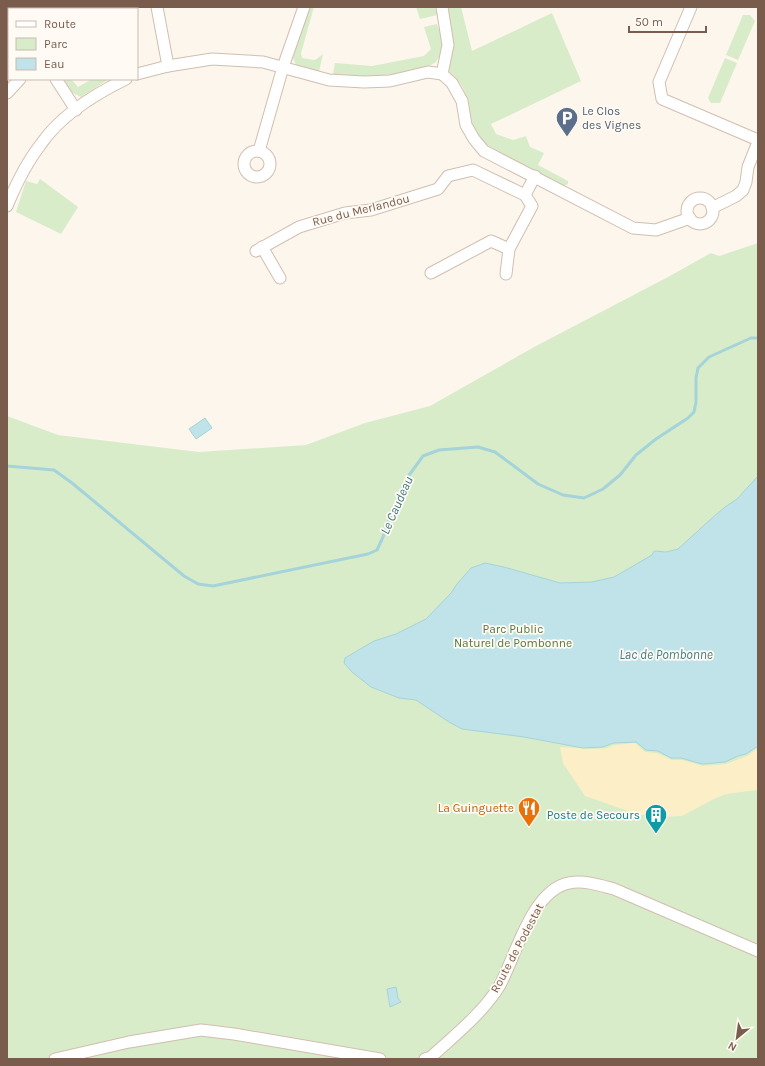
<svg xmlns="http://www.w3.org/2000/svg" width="765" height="1066" viewBox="0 0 765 1066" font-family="Karla,sans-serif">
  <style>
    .green { fill: #d8ecc9 }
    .sand { fill: #fcefc7 }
    .water { fill: #bfe3e8; stroke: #a5d3da }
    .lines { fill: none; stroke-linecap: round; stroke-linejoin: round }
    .stream { stroke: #a5d3da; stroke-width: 3 }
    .street-casing { stroke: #d1beb0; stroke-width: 13 }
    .street { stroke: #fff; stroke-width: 11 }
    .labels { text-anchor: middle; stroke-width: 3.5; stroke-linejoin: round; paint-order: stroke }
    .service-label { font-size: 12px; fill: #4e5e75; stroke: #fffaf3; text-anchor: start }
    .street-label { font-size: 12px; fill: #7a5c4d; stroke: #fffaf3 }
    .park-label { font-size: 12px; fill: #537a41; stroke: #fffaf3 }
    .food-label { font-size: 12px; fill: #c56008; stroke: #fffaf3; text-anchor: end }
    .culture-label { font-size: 12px; fill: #0d838f; stroke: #fffaf3; text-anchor: end }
    .water-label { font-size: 13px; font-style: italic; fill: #437c86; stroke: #fffaf3 }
  </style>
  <rect width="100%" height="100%" fill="#fdf6ec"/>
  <!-- green -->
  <g class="green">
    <polygon points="309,7 314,7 301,53 302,58 315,60 323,54 319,72 297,67 293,58"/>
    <polygon points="416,7 435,7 437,15 420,19"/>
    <path d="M447,7h14l11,44 80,-38 29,68 -90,43 5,10 17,6 13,-4 4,11 14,6 -6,12 30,16v3l-4,2 -74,-39c-23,-15 -17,-36 -27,-59 -3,-6 -9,-12 -14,-17l4,-27z"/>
    <polygon points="743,15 750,15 755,21 738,60 726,55"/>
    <polygon points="437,24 443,42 441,53 436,62 426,68 391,75 361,76 333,74 335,63 372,66 424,56 431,49 424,27"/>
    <polygon points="725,58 737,63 720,103 711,103 708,98"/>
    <polygon points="62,79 71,79 78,87 92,79 109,79 81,97 73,93"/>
    <polygon points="40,179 78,207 61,234 16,212 26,181 37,184"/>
    <polygon points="758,243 758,1059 7,1059 7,416 58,435 199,452 306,445 365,423 430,406 536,346 668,277 711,253 719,256"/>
  </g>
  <!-- sand -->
  <polygon class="sand" points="635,743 645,752 657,753 672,760 682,760 703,766 726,764 747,756 758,748 758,790 732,793 723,795 712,800 682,816 661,817 637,814 585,796 563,763 560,747 595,749 607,748 614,745"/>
  <!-- water -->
  <g class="water">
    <polygon points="205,418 212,428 196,439 189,429"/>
    <polygon points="758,476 758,746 746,754 738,756 725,762 702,764 681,758 671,758 658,751 646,750 636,742 613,743 603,747 583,748 524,737 462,729 449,722 416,700 399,698 371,687 352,672 344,663 345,658 374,641 396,634 426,619 451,593 457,584 471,568 485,563 504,567 560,583 592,582 614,577 652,555 654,551 666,552 678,549 711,519 725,507 737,499"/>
    <polygon points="396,987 398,998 401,1002 390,1007 387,989"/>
  </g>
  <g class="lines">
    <!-- stream -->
    <polyline class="stream" points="7,466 54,470 72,483 184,576 198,584 213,586 368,554 377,550 383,537 392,512 407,478 423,456 439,450 478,447 495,452 538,484 563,495 584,498 603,489 620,475 636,455 656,439 688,418 694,412 696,402 696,378 698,368 709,357 751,338 758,338"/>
    <!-- street casing -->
    <g class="street-casing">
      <g id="street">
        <polyline points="157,7 168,66"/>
        <polyline points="691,7 659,82 662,99 758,140"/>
        <polyline points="137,74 168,66 212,59 263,62 329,80 364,82 390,81 428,72 442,74"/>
        <polyline points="442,74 452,83 462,101 466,125 474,139 484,151 633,228 656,230 690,218"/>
        <polyline points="442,74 448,45 442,7"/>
        <polyline points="56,79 76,110"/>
        <polyline points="7,93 20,79"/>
        <circle cx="257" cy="164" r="13"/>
        <polyline points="259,151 283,67 304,7"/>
        <circle cx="700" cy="211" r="13"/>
        <path d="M7,206c9,-22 20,-44 34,-62 20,-29 54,-50 85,-65"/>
        <polyline points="712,208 736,196 743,190 746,182 748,167 758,142"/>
        <polyline points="262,247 280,278"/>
        <polyline points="256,251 299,227 345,213 371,210 438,189 448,176 473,170 525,195"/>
        <polyline points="431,273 491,241 509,249 532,206 525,195 535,176"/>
        <polyline points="506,274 509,249"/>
        <polyline points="55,1059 129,1042 201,1030 234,1034 380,1059"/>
        <path d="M425,1059l6,-2c23,-21 53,-45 69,-72 16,-30 32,-95 69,-102 15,-3 30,2 45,6l144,62"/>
      </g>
    </g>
    <!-- street -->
    <use href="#street" class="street"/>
  </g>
  <!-- icons -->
  <defs>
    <g id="parking-pin" transform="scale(1.15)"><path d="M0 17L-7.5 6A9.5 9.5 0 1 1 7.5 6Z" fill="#5c6f8a" stroke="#fffaf3"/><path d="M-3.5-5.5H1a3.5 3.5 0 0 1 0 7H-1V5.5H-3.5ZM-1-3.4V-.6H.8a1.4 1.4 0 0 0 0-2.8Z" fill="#fff"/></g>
    <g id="restaurant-pin" transform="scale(1.15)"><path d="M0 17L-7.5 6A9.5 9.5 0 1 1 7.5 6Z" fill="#e8710a" stroke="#fffaf3"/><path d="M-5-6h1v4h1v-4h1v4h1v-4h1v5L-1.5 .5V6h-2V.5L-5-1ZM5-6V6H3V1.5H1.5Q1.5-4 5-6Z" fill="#fff"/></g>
    <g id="building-pin" transform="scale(1.15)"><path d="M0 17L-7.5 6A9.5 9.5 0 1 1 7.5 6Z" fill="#0f9aa8" stroke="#fffaf3"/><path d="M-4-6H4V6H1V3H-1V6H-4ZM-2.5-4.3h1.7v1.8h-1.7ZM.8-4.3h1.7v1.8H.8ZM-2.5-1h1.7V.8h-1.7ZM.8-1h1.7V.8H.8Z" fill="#fff"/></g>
  </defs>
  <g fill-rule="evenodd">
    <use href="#parking-pin" x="567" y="118"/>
    <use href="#restaurant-pin" x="529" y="808"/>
    <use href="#building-pin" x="656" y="815"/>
  </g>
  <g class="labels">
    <!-- service labels -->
    <g class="service-label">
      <text x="582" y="115">Le Clos<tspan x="582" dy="14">des Vignes</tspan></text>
    </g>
    <!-- street labels -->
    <g class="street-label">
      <text transform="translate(361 210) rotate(-14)" y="4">Rue du Merlandou</text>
      <text transform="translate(517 948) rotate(-62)" y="4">Route de Podestat</text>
    </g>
    <!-- park labels -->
    <g class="park-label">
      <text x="513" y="633">Parc Public<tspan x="513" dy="14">Naturel de Pombonne</tspan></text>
    </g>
    <!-- food labels -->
    <g class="food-label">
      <text x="514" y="812">La Guinguette</text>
    </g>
    <!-- culture labels -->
    <g class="culture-label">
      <text x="640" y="819">Poste de Secours</text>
    </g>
    <!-- water labels -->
    <g class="water-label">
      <text transform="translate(396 505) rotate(-66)" y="5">Le Caudeau</text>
      <text x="666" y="659">Lac de Pombonne</text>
    </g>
  </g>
  <!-- border -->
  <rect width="765" height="1066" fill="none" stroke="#7a5c4d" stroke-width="16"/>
  <!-- legend -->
  <rect x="8" y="8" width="130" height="72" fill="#fffaf3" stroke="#cabbb1"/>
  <rect x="16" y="21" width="20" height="6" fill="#ffffff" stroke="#cabbb1"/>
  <text x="44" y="28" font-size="12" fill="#7a5c4d">Route</text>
  <rect x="16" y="38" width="20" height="12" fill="#d8ecc9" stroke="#cabbb1"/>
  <text x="44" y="48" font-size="12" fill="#7a5c4d">Parc</text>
  <rect x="16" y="58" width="20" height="12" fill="#bfe3e8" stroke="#cabbb1"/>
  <text x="44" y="68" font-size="12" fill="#7a5c4d">Eau</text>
  <!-- north arrow -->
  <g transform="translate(737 1038) rotate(209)" stroke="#fffaf3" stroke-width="3" paint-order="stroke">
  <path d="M0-3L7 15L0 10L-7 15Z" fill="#7a5c4d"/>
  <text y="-6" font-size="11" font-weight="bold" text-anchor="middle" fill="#7a5c4d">N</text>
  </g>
  <!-- scale -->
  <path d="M629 26v6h77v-6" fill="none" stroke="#7a5c4d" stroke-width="2"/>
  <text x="635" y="26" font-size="12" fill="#7a5c4d" stroke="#fffaf3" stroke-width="3" paint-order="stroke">50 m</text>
</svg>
